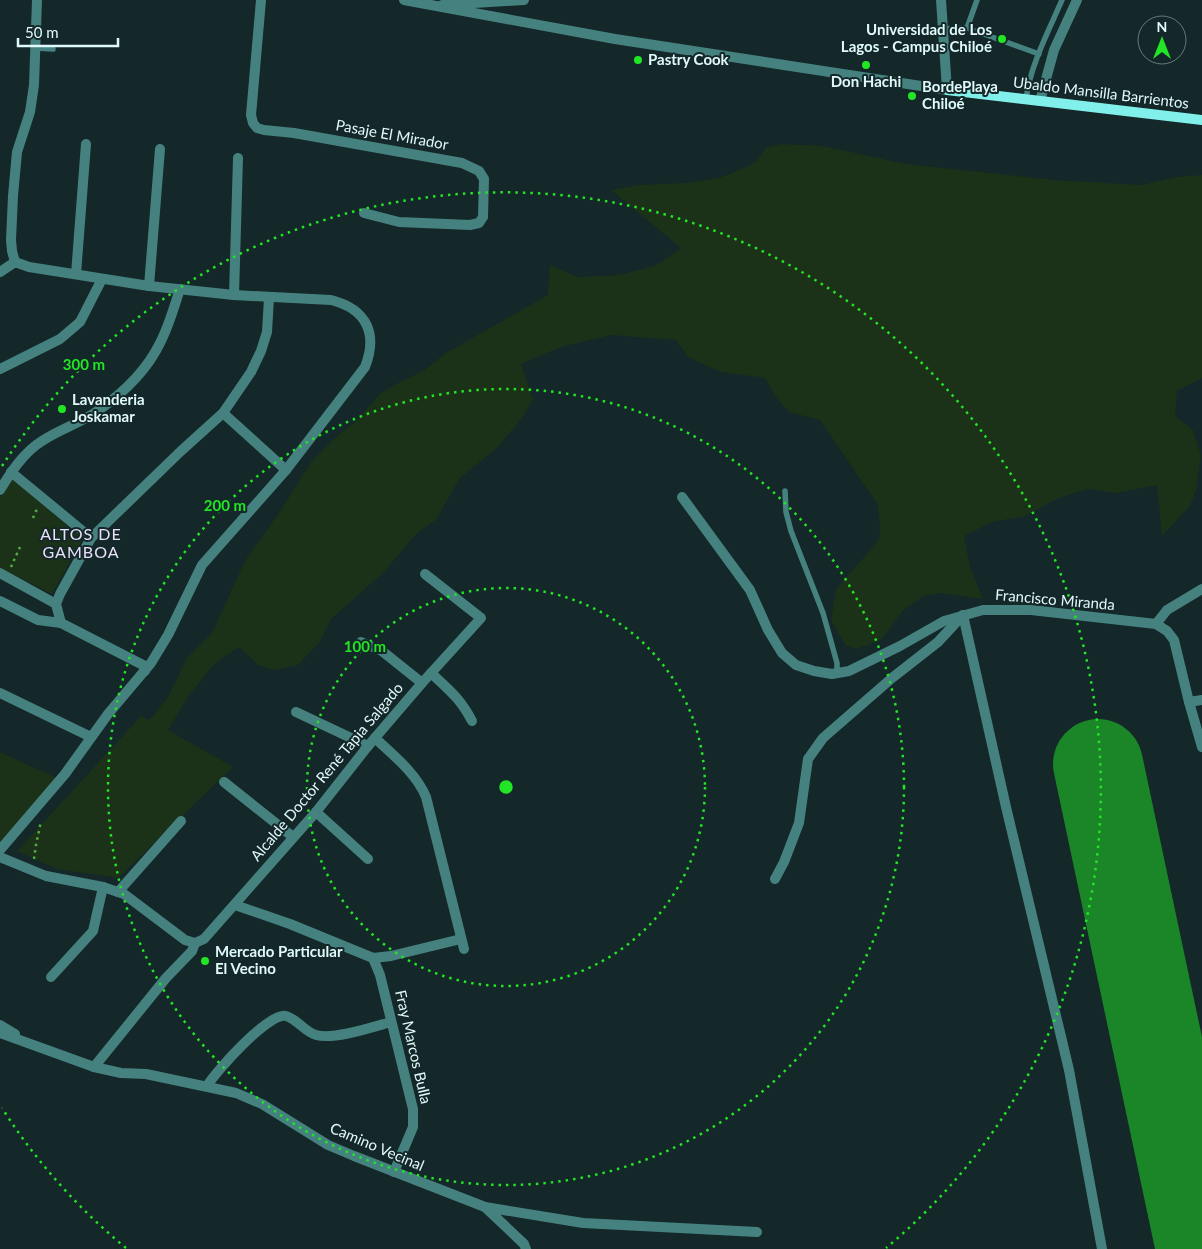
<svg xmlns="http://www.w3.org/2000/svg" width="1202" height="1249" viewBox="0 0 1202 1249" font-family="Lato,sans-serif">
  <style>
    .green { fill: #1b3218 }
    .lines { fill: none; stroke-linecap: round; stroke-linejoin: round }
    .runway { stroke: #1b8627; stroke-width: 90 }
    .path { stroke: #50af40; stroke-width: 2.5; stroke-dasharray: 2.5 4; stroke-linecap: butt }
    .service { stroke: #45827f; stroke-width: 5.5 }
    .minor { stroke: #45827f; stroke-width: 10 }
    .tertiary { stroke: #45827f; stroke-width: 10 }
    .secondary { stroke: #82f0ea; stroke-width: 10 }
    .ring { fill: none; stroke: #22e525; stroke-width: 2.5; stroke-dasharray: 2.5 5 }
    .poi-dot { fill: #22e525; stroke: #142729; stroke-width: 2 }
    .labels { text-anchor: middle; stroke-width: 4; stroke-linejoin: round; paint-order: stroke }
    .poi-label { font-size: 15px; font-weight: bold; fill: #e0fafb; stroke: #142729; text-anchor: start }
    .street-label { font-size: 15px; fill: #e0fafb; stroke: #142729 }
    .neighbourhood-label { font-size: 16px; letter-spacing: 1px; fill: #e9e1fb; stroke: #142729 }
    .centre { fill: #22e525; stroke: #142729; stroke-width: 2.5 }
    .ring-label { font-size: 15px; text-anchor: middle; font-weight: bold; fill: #22e525; stroke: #142729; stroke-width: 4; stroke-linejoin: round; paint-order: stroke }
  </style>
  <rect width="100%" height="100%" fill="#142729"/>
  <!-- green -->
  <g class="green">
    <polygon points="781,144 823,146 906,164 1054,180 1141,185 1177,177 1202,175 1202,378 1177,391 1175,416 1193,430 1201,456 1196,490 1190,506 1162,536 1157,485 1117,493 1088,489 1059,498 1025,516 992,522 964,536 970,567 983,599 939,593 924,596 903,610 881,640 857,649 846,646 831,621 836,589 879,540 880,527 878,505 820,420 789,412 778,400 765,378 721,372 688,357 676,340 611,335 561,347 521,364 533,400 522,418 497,448 460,478 436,520 417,533 384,572 331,619 320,642 298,665 274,670 258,665 239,647 215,663 187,698 168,730 233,767 118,878 57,869 17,851 141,716 148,720 154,715 169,695 187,658 212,633 245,561 281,510 311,462 337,436 356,421 381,393 394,385 423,371 446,353 548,295 550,265 577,277 619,275 655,266 681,248 611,190 640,185 686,183 719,178 742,169 756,162 766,148"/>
    <polygon points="13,479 83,539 52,594 0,568 0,498"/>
    <polygon points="0,752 57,778 0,845"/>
  </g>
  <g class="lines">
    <!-- runway -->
    <polyline class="runway" points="1098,764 1201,1249"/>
    <!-- path -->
    <g class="path">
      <polyline points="33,518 37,509"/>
      <polyline points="11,567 20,547"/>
      <polyline points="34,859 36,845 41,821"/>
    </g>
    <!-- service -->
    <g class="service">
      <polyline points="967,28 977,0"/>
      <polyline points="943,29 967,28 1039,54"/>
      <polyline points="35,48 53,49"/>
      <path d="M1026,99c4,-33 23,-69 36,-99"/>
      <polyline points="785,491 786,512 791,531 823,613 837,663 837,673"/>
    </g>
    <!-- minor -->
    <g class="minor">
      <polyline points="261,0 251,115 253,123 257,128 264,130 294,133 462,163 479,171 484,179 483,217 479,223 470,225 399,222 364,213"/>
      <polyline points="941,0 947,90"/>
      <polyline points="442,5 524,0"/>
      <polyline points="1040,101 1054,50 1077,0"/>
      <polyline points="15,262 12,251 11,240 13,196 17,152 30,112 34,85 37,0"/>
      <polyline points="0,272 15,262"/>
      <polyline points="76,274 86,144"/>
      <polyline points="149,286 160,149"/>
      <polyline points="234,295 238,158"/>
      <polyline points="0,369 60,339 80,322 102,279"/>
      <polyline points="223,413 286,470"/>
      <polyline points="11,472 91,538"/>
      <path d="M0,490c11,-18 24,-38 42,-49 18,-12 39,-18 57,-31 24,-17 48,-40 61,-67 9,-17 14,-36 20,-54"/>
      <polyline points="682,497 750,590 768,630 782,653 796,665 814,671 832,674 849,671 900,646 944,621 983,610 1031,610 1156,624 1167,631 1174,640 1189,702 1202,747"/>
      <polyline points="0,573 56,604"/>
      <polyline points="0,601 38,620 61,623 143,665 145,671"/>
      <polyline points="963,615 1006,807 1069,1070 1102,1249"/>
      <polyline points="61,623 56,604 60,594 91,538 181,451 223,413 251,372 261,351 267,332 269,298"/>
      <polyline points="1156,624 1167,610 1202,589"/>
      <polyline points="361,642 382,651 422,683"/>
      <path d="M431,673c18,17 29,25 41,48"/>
      <polyline points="0,693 91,737"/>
      <polyline points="1189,702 1202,700"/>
      <polyline points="296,712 368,746"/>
      <path d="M375,738c19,18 41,35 51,59l38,152"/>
      <polyline points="224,782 293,837"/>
      <polyline points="316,812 368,859"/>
      <path d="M0,850l65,-76 43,-60 43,-51 17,-28 34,-70 84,-95 79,-103c13,-33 2,-58 -34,-67l-97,-5 -85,-9 -120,-19 -14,-5"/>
      <polyline points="0,857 46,876 103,887 124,894 185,940 195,943 204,939 316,812 368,746 422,683 481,618 425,574"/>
      <polyline points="775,879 784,862 799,823 808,759 823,738 892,678 938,642 962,616"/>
      <polyline points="118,892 181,821"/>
      <polyline points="235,905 290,924 373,958 391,956 461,939"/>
      <polyline points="373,958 380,975 413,1109 413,1127 394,1172"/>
      <polyline points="51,977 93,931 103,887"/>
      <polyline points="0,1025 15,1034"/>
      <polyline points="0,1033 94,1067 121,1073 146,1074 236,1093 262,1104 328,1145 354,1156 485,1207 583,1223 757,1232"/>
      <polyline points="94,1067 166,978 192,951 195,943"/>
      <path d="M207,1086c9,-15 62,-74 79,-70 11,3 19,16 30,19 18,5 57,-8 75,-13"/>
      <polyline points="485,1207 524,1244 526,1249"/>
    </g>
    <!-- tertiary -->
    <polyline class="tertiary" points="404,0 615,39 947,90"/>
    <!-- secondary -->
    <polyline class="secondary" points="947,90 1202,120"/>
  </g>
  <!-- distance rings -->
  <g class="ring">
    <circle cx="506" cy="787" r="199"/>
    <circle cx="506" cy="787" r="398"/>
    <path d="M126 1248A597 597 0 0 1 2 1108M2 466A597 597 0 1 1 886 1248"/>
  </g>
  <!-- markers -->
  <g class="poi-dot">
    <circle cx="1002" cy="39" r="5"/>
    <circle cx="638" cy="60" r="5"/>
    <circle cx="866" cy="65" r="5"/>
    <circle cx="912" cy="96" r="5"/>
    <circle cx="62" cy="409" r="5"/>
    <circle cx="205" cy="961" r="5"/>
  </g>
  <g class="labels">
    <!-- poi labels -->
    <g class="poi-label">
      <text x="992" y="35" text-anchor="end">Universidad de Los<tspan x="992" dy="17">Lagos - Campus Chiloé</tspan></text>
      <text x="648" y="65">Pastry Cook</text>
      <text x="866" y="87" text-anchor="middle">Don Hachi</text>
      <text x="922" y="92">BordePlaya<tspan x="922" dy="17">Chiloé</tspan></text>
      <text x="72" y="405">Lavanderia<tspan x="72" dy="17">Joskamar</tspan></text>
      <text x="215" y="957">Mercado Particular<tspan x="215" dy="17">El Vecino</tspan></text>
    </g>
    <!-- street labels -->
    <g class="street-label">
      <text transform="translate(1101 93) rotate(7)" y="5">Ubaldo Mansilla Barrientos</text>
      <text transform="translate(392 135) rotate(10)" y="5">Pasaje El Mirador</text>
      <text transform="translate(1055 600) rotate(5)" y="5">Francisco Miranda</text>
      <text transform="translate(327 772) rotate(-50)" y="5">Alcalde Doctor René Tapia Salgado</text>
      <text transform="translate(413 1047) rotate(77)" y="5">Fray Marcos Bulla</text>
      <text transform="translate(377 1147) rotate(23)" y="5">Camino Vecinal</text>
    </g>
    <!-- neighbourhood labels -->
    <g class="neighbourhood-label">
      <text x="81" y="540">ALTOS DE<tspan x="81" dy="18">GAMBOA</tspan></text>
    </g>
  </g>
  <circle cx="506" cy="787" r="8" class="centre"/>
  <g class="ring-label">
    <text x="84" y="370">300 m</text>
    <text x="225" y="511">200 m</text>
    <text x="365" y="652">100 m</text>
  </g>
  <!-- north arrow -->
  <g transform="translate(1162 40)"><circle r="24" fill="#142729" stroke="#667b7d"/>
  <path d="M0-4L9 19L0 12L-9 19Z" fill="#22e525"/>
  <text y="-8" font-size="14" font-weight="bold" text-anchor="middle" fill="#e0fafb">N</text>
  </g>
  <!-- scale -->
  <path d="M18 38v8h100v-8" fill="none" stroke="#e0fafb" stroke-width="2.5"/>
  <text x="25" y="38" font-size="15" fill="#e0fafb" stroke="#142729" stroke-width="4" paint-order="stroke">50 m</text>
</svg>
